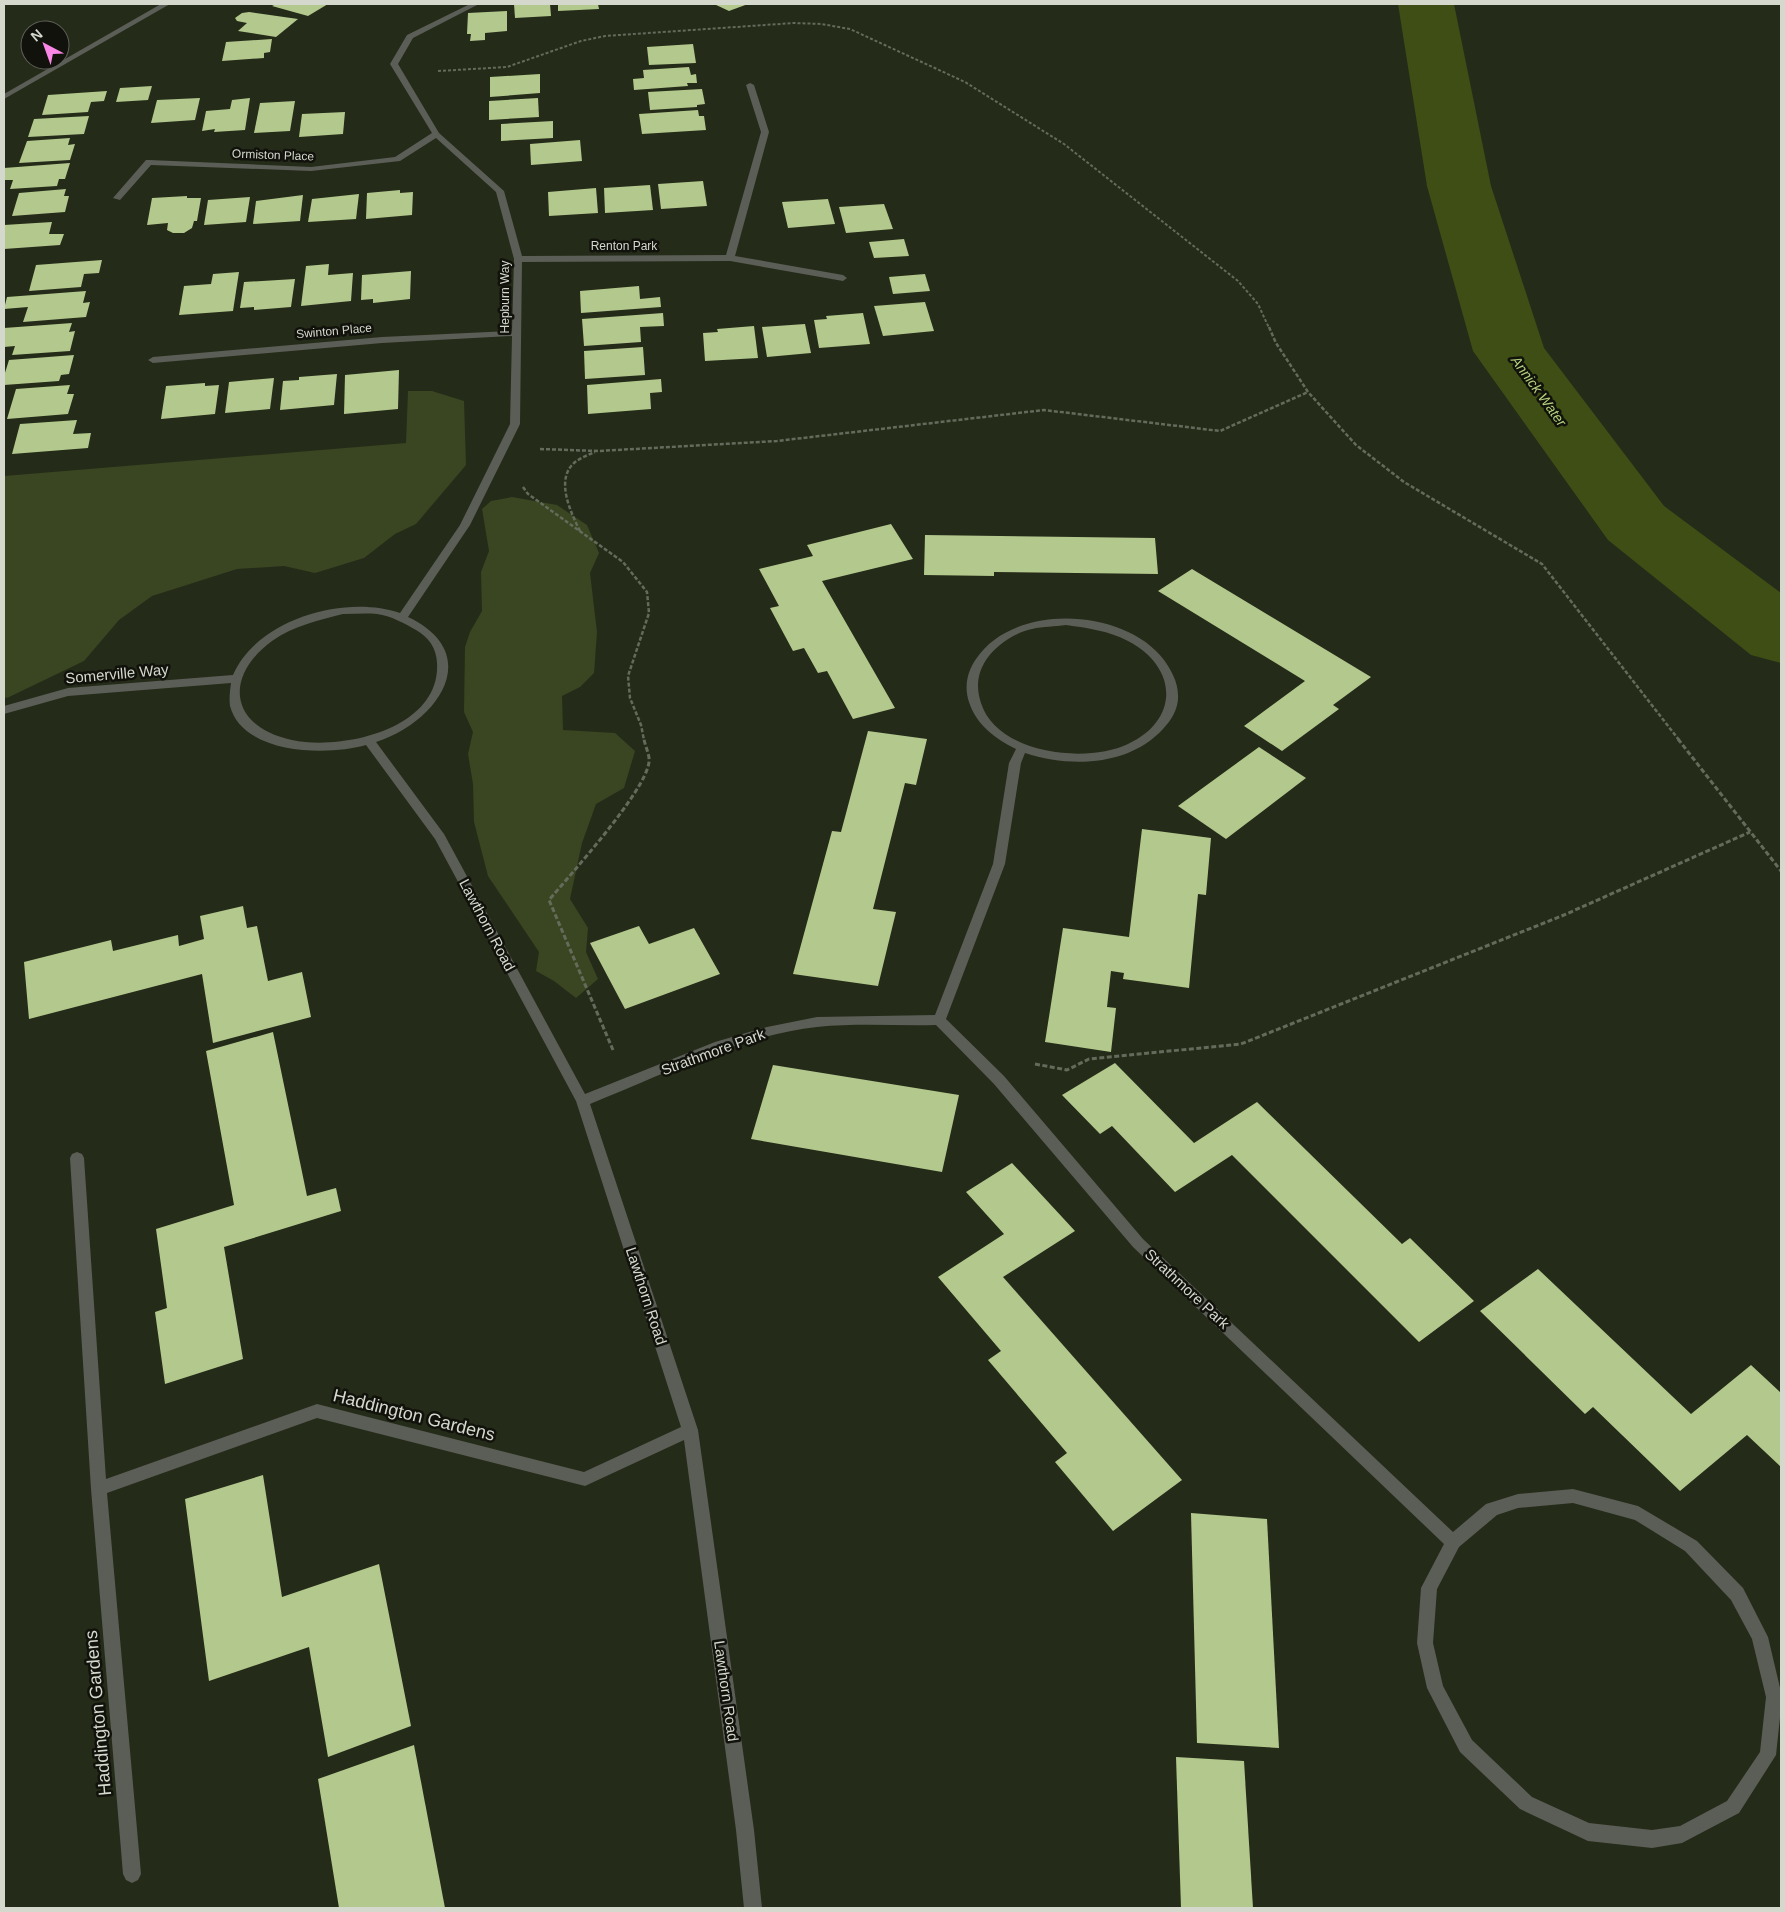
<svg xmlns="http://www.w3.org/2000/svg" width="1785" height="1912" viewBox="0 0 1785 1912" font-family="Helvetica,sans-serif">
  <style>
    .green { fill: #3a4521 }
    .lines { fill: none; stroke-linecap: round; stroke-linejoin: round }
    .river { fill: #3e4e15; fill-rule: evenodd }
    .building { fill: #b3c88d }
    .path-far2 { stroke: #656b5b; stroke-width: 2; stroke-dasharray: 3 2; stroke-linecap: butt }
    .path-far1 { stroke: #656b5b; stroke-width: 2.5; stroke-dasharray: 4 2; stroke-linecap: butt }
    .path { stroke: #656b5b; stroke-width: 3; stroke-dasharray: 5 2.5; stroke-linecap: butt }
    .service { fill: #5b5e56; fill-rule: evenodd }
    .minor { fill: #5b5e56; fill-rule: evenodd }
    .labels { text-anchor: middle; stroke-width: 5; stroke-linejoin: round; paint-order: stroke }
    .far-street-label { font-size: 12px; fill: #d4d8cd; stroke: #10120b }
    .far-water-label { font-size: 14px; font-style: italic; fill: #b4d07c; stroke: #10120b }
    .street-label { font-size: 15px; fill: #d4d8cd; stroke: #10120b }
    .near-street-label { font-size: 18px; fill: #d4d8cd; stroke: #10120b }
  </style>
  <rect width="100%" height="100%" fill="#252b19"/>
  <!-- green -->
  <g class="green">
    <polygon points="408,391 432,391 464,401 466,465 416,524 395,534 364,558 315,573 284,566 237,569 152,596 119,620 84,661 7,698 4,697 4,476 406,443"/>
    <polygon points="512,497 557,505 587,525 599,553 590,573 597,632 594,673 580,687 562,696 563,730 615,733 635,751 624,788 596,804 582,843 570,899 588,928 586,952 598,979 576,998 554,981 536,971 539,952 488,876 474,822 473,784 468,754 473,732 464,712 465,647 470,632 482,611 481,572 489,551 482,509 491,501"/>
  </g>
  <g class="lines">
    <!-- river -->
    <polygon class="river" points="1398,4 1454,4 1491,186 1544,348 1664,506 1781,593 1781,663 1751,655 1608,540 1473,351 1427,186"/>
  </g>
  <!-- building -->
  <g class="building">
    <polygon points="276,4 328,4 308,16 272,6"/>
    <polygon points="514,4 550,4 551,16 515,18"/>
    <polygon points="558,4 598,4 599,9 558,11"/>
    <polygon points="714,4 748,4 729,11"/>
    <polygon points="507,11 507,31 485,33 485,40 470,41 471,34 467,34 468,13"/>
    <polygon points="249,12 298,19 276,37 238,31 247,23 237,21 235,18 242,13"/>
    <polygon points="272,39 270,52 264,53 264,58 222,61 226,42"/>
    <polygon points="693,44 696,63 649,65 647,47"/>
    <polygon points="689,67 691,75 696,74 697,83 687,83 688,86 634,90 633,79 644,78 643,70"/>
    <polygon points="540,74 540,93 490,97 490,77"/>
    <polygon points="152,86 148,100 116,102 120,88"/>
    <polygon points="702,89 705,104 697,105 697,107 650,110 648,92"/>
    <polygon points="107,91 104,101 91,102 88,112 42,115 48,95"/>
    <polygon points="200,98 195,120 151,123 157,100"/>
    <polygon points="250,98 245,130 214,132 215,129 202,131 206,111 230,109 232,100"/>
    <polygon points="538,98 539,117 489,120 489,101"/>
    <polygon points="295,101 290,131 254,133 260,103"/>
    <polygon points="698,110 699,116 704,116 706,130 642,134 639,114"/>
    <polygon points="345,112 343,134 299,137 302,114"/>
    <polygon points="89,116 84,134 28,137 34,119"/>
    <polygon points="553,121 553,138 501,141 501,124"/>
    <polygon points="70,138 68,145 75,144 70,160 19,163 27,141"/>
    <polygon points="580,140 582,161 531,165 530,144"/>
    <polygon points="70,163 65,179 59,179 57,186 10,189 13,180 4,180 4,168"/>
    <polygon points="703,181 707,206 661,209 658,184"/>
    <polygon points="650,185 653,210 605,213 604,188"/>
    <polygon points="596,188 598,213 549,216 548,192"/>
    <polygon points="66,189 64,196 69,196 65,212 12,216 19,193"/>
    <polygon points="400,190 400,193 413,192 412,215 366,219 367,193"/>
    <polygon points="359,194 356,219 308,222 312,199"/>
    <polygon points="303,195 300,221 253,224 256,201"/>
    <polygon points="187,196 187,198 201,198 197,221 194,221 192,228 184,233 173,233 167,230 168,223 147,225 152,198"/>
    <polygon points="250,197 246,222 204,225 208,200"/>
    <polygon points="828,199 835,224 788,228 782,202"/>
    <polygon points="884,204 893,229 846,233 839,207"/>
    <polygon points="52,222 49,234 64,234 60,245 4,249 4,225"/>
    <polygon points="904,239 909,256 874,258 869,242"/>
    <polygon points="102,260 99,273 84,274 81,287 29,291 36,265"/>
    <polygon points="329,264 328,275 353,273 351,301 301,306 306,266"/>
    <polygon points="411,271 410,299 373,303 373,299 361,300 362,275"/>
    <polygon points="239,272 233,311 179,315 184,286 211,284 213,274"/>
    <polygon points="925,274 930,291 893,294 889,277"/>
    <polygon points="295,279 291,307 254,310 254,307 240,308 244,282"/>
    <polygon points="639,286 640,299 660,297 661,307 581,313 580,291"/>
    <polygon points="86,291 83,303 90,302 86,317 23,322 28,307 4,309 7,297"/>
    <polygon points="925,302 934,331 883,336 874,306"/>
    <polygon points="663,313 664,326 640,327 641,342 584,346 582,319"/>
    <polygon points="863,313 870,344 819,348 814,320 827,319 826,316"/>
    <polygon points="72,323 69,332 75,331 70,351 12,355 15,346 4,347 4,328"/>
    <polygon points="805,324 811,353 767,357 762,327"/>
    <polygon points="754,326 758,358 705,361 703,333 718,332 717,329"/>
    <polygon points="643,347 645,375 585,379 584,351"/>
    <polygon points="74,355 69,374 61,375 59,381 4,385 4,376 9,360"/>
    <polygon points="399,370 398,409 344,414 345,375"/>
    <polygon points="337,374 334,405 280,410 283,381 299,380 299,377"/>
    <polygon points="274,378 270,409 225,413 229,382"/>
    <polygon points="661,379 662,392 650,393 651,409 588,414 587,385"/>
    <polygon points="205,383 205,386 219,385 215,414 161,419 166,386"/>
    <polygon points="70,385 67,394 74,394 68,414 7,419 16,389"/>
    <polygon points="77,420 73,434 91,433 88,448 12,454 20,424"/>
    <polygon points="891,524 913,559 822,581 895,708 853,719 827,671 818,673 804,648 793,651 770,608 779,606 759,569 813,556 807,545"/>
    <polygon points="925,535 1155,538 1158,574 994,572 994,576 924,575"/>
    <polygon points="1192,569 1371,677 1333,705 1339,709 1282,751 1244,726 1305,681 1158,591"/>
    <polygon points="868,731 927,739 916,785 905,783 873,909 896,912 878,986 793,974 832,831 841,832"/>
    <polygon points="1259,747 1306,778 1226,839 1178,806"/>
    <polygon points="1142,829 1211,838 1206,895 1198,894 1189,988 1123,979 1124,973 1111,971 1107,1007 1116,1008 1111,1052 1045,1042 1063,928 1129,937"/>
    <polygon points="243,906 247,928 257,926 268,981 302,972 311,1017 213,1043 202,974 29,1019 24,962 111,940 113,951 178,935 179,946 204,939 200,916"/>
    <polygon points="639,926 649,944 694,928 720,974 625,1009 590,943"/>
    <polygon points="273,1032 307,1196 336,1188 341,1211 224,1247 243,1359 165,1384 155,1312 167,1308 156,1229 234,1205 206,1051"/>
    <polygon points="1115,1063 1194,1143 1257,1102 1402,1244 1410,1238 1474,1301 1419,1342 1232,1155 1175,1192 1112,1126 1100,1134 1062,1095"/>
    <polygon points="773,1065 959,1095 942,1172 751,1139"/>
    <polygon points="1012,1163 1075,1231 1003,1277 1182,1480 1113,1531 1055,1462 1067,1453 988,1360 1001,1351 938,1277 1004,1234 966,1192"/>
    <polygon points="1538,1269 1691,1414 1751,1365 1781,1393 1781,1467 1747,1435 1680,1491 1593,1407 1585,1414 1480,1311"/>
    <polygon points="263,1475 282,1597 379,1564 411,1726 328,1757 309,1647 209,1681 185,1499"/>
    <polygon points="1191,1513 1267,1519 1279,1748 1197,1743"/>
    <polygon points="414,1745 445,1908 339,1908 318,1779"/>
    <polygon points="1176,1757 1244,1761 1253,1908 1181,1908"/>
  </g>
  <g class="lines">
    <!-- path-far2 -->
    <polyline class="path-far2" points="438,71 507,67 581,41 605,36 794,23 821,24 850,29 965,82 1064,144 1238,281 1258,304 1269,328"/>
    <!-- path-far1 -->
    <g class="path-far1">
      <polyline points="1269,327 1276,343 1308,392 1356,445 1404,482 1542,564 1679,740"/>
      <polyline points="540,449 598,451 777,441 1044,410 1220,431 1308,392"/>
      <polyline points="523,487 528,494 623,562 647,592 649,613 628,676 630,698 641,725 644,740"/>
      <path d="M580,531c-9,-18 -25,-51 -6,-68 6,-5 14,-8 21,-11"/>
    </g>
    <!-- path -->
    <g class="path">
      <polyline points="1678,739 1781,871"/>
      <path d="M613,1050l-64,-150c21,-25 97,-109 100,-138 1,-7 -4,-16 -5,-23"/>
      <polyline points="1035,1064 1067,1070 1089,1059 1241,1044 1564,915 1750,832"/>
    </g>
    <!-- service -->
    <polygon class="service" points="161,4 170,4 4,99 4,94"/>
    <!-- minor -->
    <path class="minor" d="M470,4h9l-66,34 -15,26 41,69 65,58 18,65 204,-1 35,-123 -15,-47 4,-2 4,2 15,47 -34,124 108,19 4,3 -4,3 -113,-20 -208,1 -2,162 -50,101 -62,92c78,37 29,106 -32,125l68,92 141,260 130,-52 52,-15 50,-10 118,-2 58,-151 16,-101 7,-14c-21,-10 -40,-25 -47,-47 -5,-15 -2,-30 7,-43 38,-57 149,-51 188,1 7,10 14,22 14,35 1,12 -6,25 -15,34 -34,37 -92,39 -138,24l-4,10 -16,101 -59,155 58,57 139,163 310,293 33,-28 32,-10 55,-5 65,17 59,35 46,47 25,49 13,55v16l-5,47 -37,58 -57,30 -30,5 -64,-7 -68,-32 -60,-57 -33,-64 -10,-45 4,-55 23,-44 -311,-297 -139,-163 -58,-59c-39,1 -80,-2 -119,2 -75,8 -157,49 -227,77l108,326 56,400 8,78h-18l-8,-78 -52,-390 -99,46 -268,-68 -210,75 34,381 -3,6 -6,3 -6,-3 -3,-6 -32,-385 -21,-331 2,-4 5,-2 5,2 2,4 22,321 211,-75 267,68 97,-45 -105,-326 -141,-262 -69,-94c-38,11 -123,10 -136,-39 -1,-7 0,-16 1,-23l-163,13 -64,18v-8l64,-18 165,-13c24,-56 112,-81 167,-62l60,-88 50,-101 2,-88 -130,7 -229,20 -5,-3 5,-3 229,-20 130,-6 2,-72 -18,-67 -60,-54 -36,23 -89,10 -160,-6 -31,35 -7,-2 33,-38h3l162,7 84,-10 37,-24 -42,-69 17,-29zM343,614c11,0 23,-1 34,0 14,2 27,9 39,16 13,8 20,17 21,33 4,66 -95,88 -145,77 -62,-13 -69,-63 -20,-99 21,-15 47,-21 71,-27zM1066,625c22,3 43,6 62,16 50,26 52,79 0,103 -42,20 -131,10 -147,-41 -5,-15 -4,-29 5,-43 10,-15 28,-27 46,-31 11,-3 23,-2 34,-4zM1573,1503l62,17 50,31 46,49 21,39 14,58 -6,55 -33,49 -47,25 -28,4 -63,-7 -57,-26 -60,-57 -29,-54 -10,-43 4,-54 22,-42 38,-32 21,-7z"/>
  </g>
  <g class="labels">
    <!-- far-street labels -->
    <g class="far-street-label">
      <text transform="translate(273 155) rotate(2)" y="4">Ormiston Place</text>
      <text x="624" y="250">Renton Park</text>
      <text transform="translate(505 297) rotate(-90)" y="4">Hepburn Way</text>
      <text transform="translate(334 331) rotate(-5)" y="4">Swinton Place</text>
    </g>
    <!-- far-water labels -->
    <g class="far-water-label">
      <text transform="translate(1539 391) rotate(54)" y="5">Annick Water</text>
    </g>
    <!-- street labels -->
    <g class="street-label">
      <text transform="translate(117 674) rotate(-5)" y="5">Somerville Way</text>
      <text transform="translate(487 925) rotate(62)" y="5">Lawthorn Road</text>
      <text transform="translate(713 1052) rotate(-20)" y="5">Strathmore Park</text>
      <text transform="translate(1187 1289) rotate(43)" y="5">Strathmore Park</text>
      <text transform="translate(646 1296) rotate(72)" y="5">Lawthorn Road</text>
      <text transform="translate(726 1691) rotate(82)" y="5">Lawthorn Road</text>
    </g>
    <!-- near-street labels -->
    <g class="near-street-label">
      <text transform="translate(414 1415) rotate(14)" y="6">Haddington Gardens</text>
      <text transform="translate(98 1713) rotate(-95)" y="6">Haddington Gardens</text>
    </g>
  </g>
  <!-- border -->
  <rect width="1785" height="1912" fill="none" stroke="#d4d8cd" stroke-width="10"/>
  <!-- north arrow -->
  <g transform="translate(45 45) rotate(319)"><circle r="24" fill="#10120b" stroke="#5e6159"/>
  <path d="M0-4L9 19L0 12L-9 19Z" fill="#fa87e6"/>
  <text y="-8" font-size="14" font-weight="bold" text-anchor="middle" fill="#d4d8cd">N</text>
  </g>
</svg>
